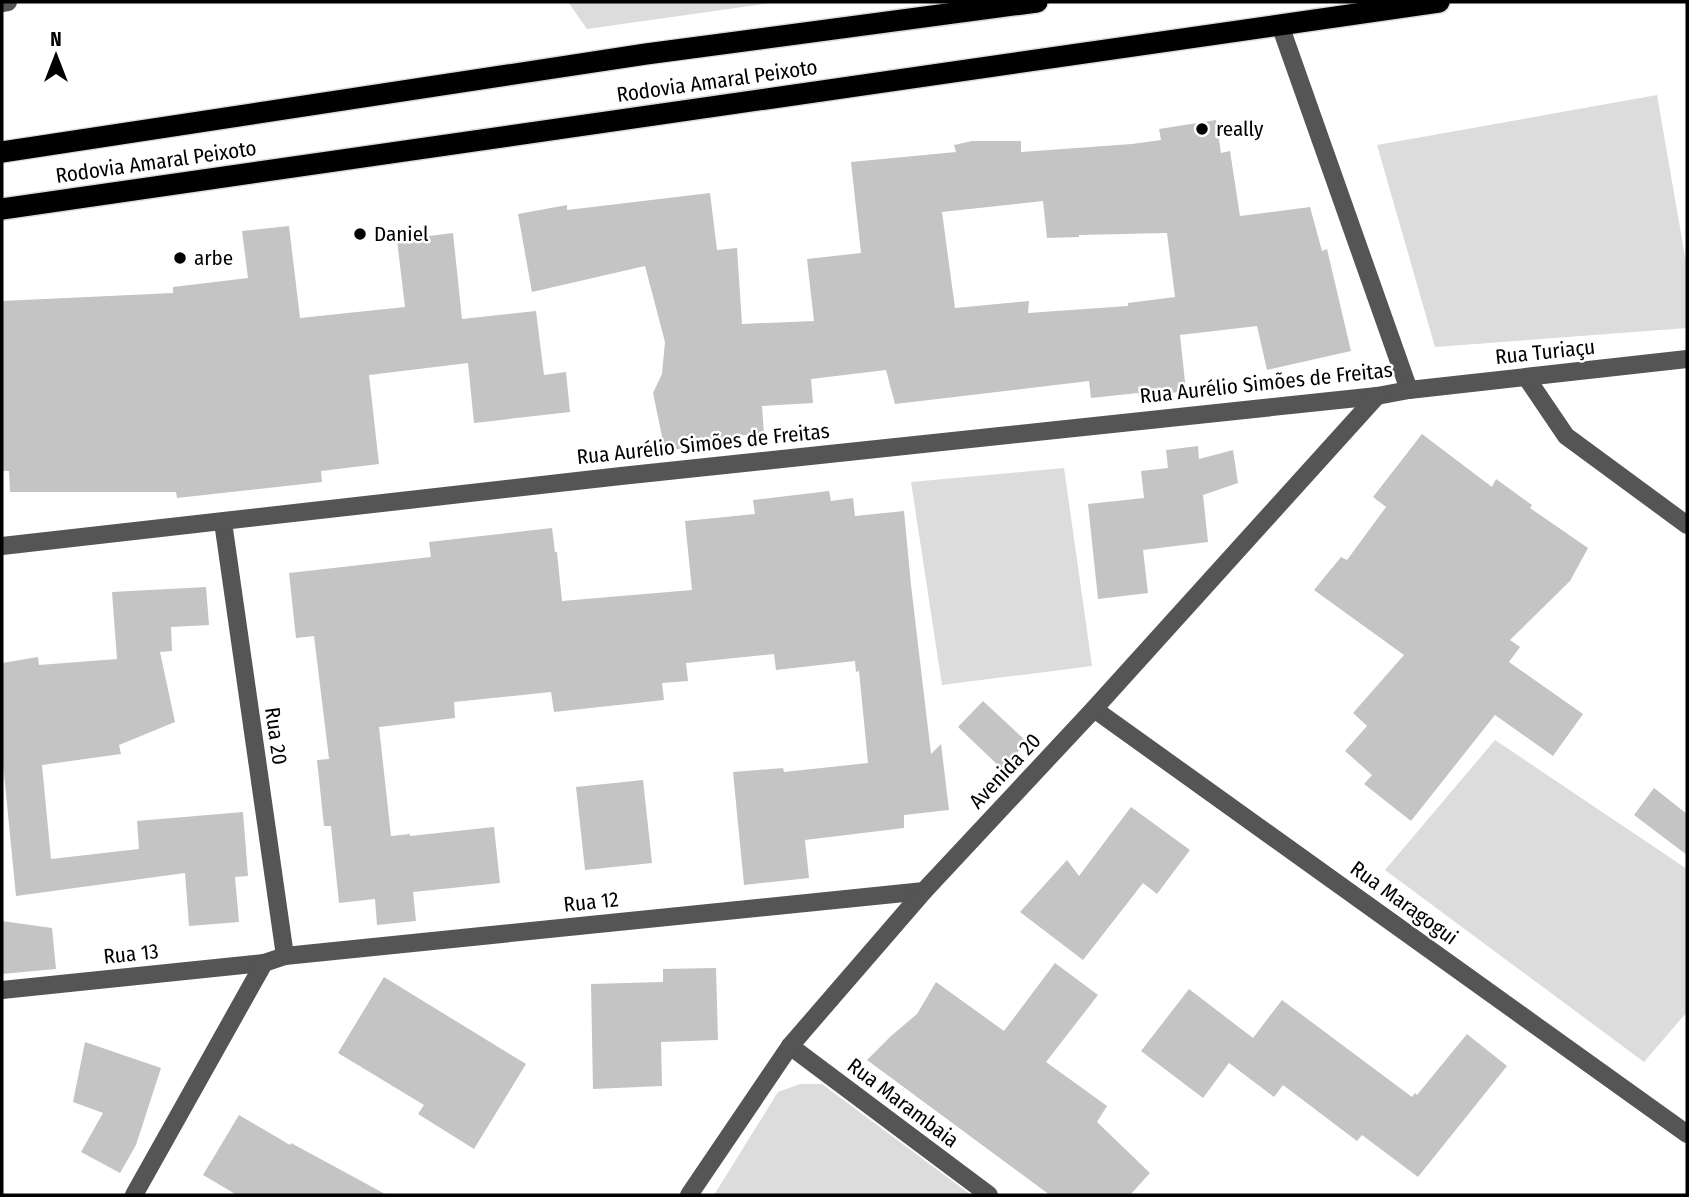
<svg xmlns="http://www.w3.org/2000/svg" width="1689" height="1197" viewBox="0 0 1689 1197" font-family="'Fira Sans Condensed',sans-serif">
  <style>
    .green { fill: #dcdcdc }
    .building { fill: #c4c4c4; fill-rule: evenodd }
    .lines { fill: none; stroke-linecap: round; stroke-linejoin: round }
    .highway-casing { stroke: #dbdbdb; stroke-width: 24 }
    .minor { stroke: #555; stroke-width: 18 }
    .highway { stroke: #000; stroke-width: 21 }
    .poi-dot { fill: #000; stroke: #fff; stroke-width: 2.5 }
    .labels { text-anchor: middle; stroke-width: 5; stroke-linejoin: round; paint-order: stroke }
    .street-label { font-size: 21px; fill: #000; stroke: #fff }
    .poi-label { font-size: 21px; fill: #000; stroke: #fff; text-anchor: start }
  </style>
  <rect width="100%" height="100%" fill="#fff"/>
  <!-- green -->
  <g class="green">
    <polygon points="568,2 778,2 587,29"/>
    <polygon points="1657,95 1687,268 1687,328 1435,347 1377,145"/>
    <polygon points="1064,468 1092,666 942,685 911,482"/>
    <polygon points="1495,740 1687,869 1687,1012 1644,1062 1385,870"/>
    <polygon points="800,1084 822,1084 971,1195 714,1195 778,1092"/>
  </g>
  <!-- building -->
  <g class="building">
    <path d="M1216,120l5,33 9,-2 10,65 70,-9 12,44 5,-2 24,102 -84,19 -10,-44 -77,9 6,56 -47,6 -1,-4 -47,5 -2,-17 -194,23 -9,-34 -75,9 2,24 -51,3 2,28 -34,2 1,6 -66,9 -12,-58 9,-19 3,-32 -20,-76 -113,26 -14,-78 49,-9v5l143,-17 7,57 20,-2 5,76 72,-3 -7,-62 54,-6 -10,-91 105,-10 -2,-7 18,-4h49v11l111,-8 29,-4 -2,-11zM1043,201l4,37 32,-1v-2l88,-2 8,64 -47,6v3l-100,7 1,-12 -74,7 -13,-96z"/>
    <polygon points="289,226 300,318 405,307 397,240 453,233 462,319 536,311 544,375 566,372 570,412 474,423 468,363 369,375 379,464 321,471 322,482 177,498 176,492 10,492 9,471 2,471 2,301 173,293 173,287 248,278 242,231"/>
    <polygon points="1422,434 1492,487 1496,479 1532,505 1530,508 1588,548 1570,581 1510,640 1520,647 1509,662 1583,714 1553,756 1495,715 1411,821 1364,784 1372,775 1345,751 1367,726 1353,713 1404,655 1314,590 1341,557 1347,560 1386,507 1373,497"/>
    <polygon points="1198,446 1199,459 1233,450 1238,483 1203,495 1208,542 1143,550 1148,593 1098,599 1088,504 1144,498 1141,471 1168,468 1166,450"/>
    <polygon points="829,491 831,501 853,498 855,516 904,511 911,585 931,754 941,744 949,810 904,815 904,828 805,840 809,878 744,885 733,772 783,768 784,772 868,763 859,671 856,672 855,661 776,670 774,654 686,663 688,681 662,683 664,700 554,712 551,692 454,702 455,718 379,727 391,836 410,834 410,836 494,827 500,883 413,892 416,921 377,925 375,899 339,903 331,826 324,826 317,760 329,759 314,636 296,638 289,573 431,557 429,542 552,528 555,552 557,552 562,601 692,590 685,521 755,514 753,500"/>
    <polygon points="206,587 209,625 171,627 172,651 160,652 175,722 119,745 121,754 42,765 51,859 139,849 137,821 243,812 248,876 235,877 239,922 189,926 185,873 16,896 2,753 2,663 38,657 39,665 117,659 112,592"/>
    <polygon points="983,701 1027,742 1002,769 958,727"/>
    <polygon points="643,780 652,863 585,870 576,787"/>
    <polygon points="1654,788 1687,814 1687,855 1634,815"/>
    <polygon points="1131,807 1190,850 1157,894 1143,883 1083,960 1020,912 1067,860 1079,876"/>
    <polygon points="2,921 52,928 56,969 2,974"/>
    <polygon points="1055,963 1098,995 1046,1062 1107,1106 1097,1122 1150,1173 1130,1195 1050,1195 867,1060 891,1036 917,1014 936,982 1004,1031"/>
    <polygon points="716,968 718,1040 661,1042 662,1086 593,1089 591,984 663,982 663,969"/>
    <polygon points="384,977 526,1064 474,1149 418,1114 424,1105 338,1053"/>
    <polygon points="1189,989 1253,1038 1282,1000 1412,1097 1415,1093 1417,1095 1467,1034 1507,1066 1418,1177 1362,1135 1357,1141 1283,1085 1274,1097 1229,1063 1203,1098 1141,1051"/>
    <polygon points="85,1042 161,1068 136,1145 120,1173 81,1152 103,1113 73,1102"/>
    <polygon points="239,1115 290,1145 291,1143 387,1195 237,1195 203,1175"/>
  </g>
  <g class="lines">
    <!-- highway casing -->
    <g class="highway-casing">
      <g id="highway">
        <polyline points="2,152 646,54 1037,2"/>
        <polyline points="2,209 1439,2"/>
      </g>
    </g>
    <!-- minor -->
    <g class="minor">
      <polyline points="2,3 8,2"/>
      <polyline points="1280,25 1409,390"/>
      <polyline points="1526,377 1566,436 1687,525"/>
      <polyline points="223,522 285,956"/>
      <polyline points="2,546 621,476 1377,396 1409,390 1687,359"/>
      <polyline points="1094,709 1687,1134"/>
      <polyline points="2,990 264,963 285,956 924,891"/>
      <polyline points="790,1046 989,1195"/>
      <polyline points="134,1195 264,963"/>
      <polyline points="689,1195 790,1046 924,891 1094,709 1377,396"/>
    </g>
    <!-- highway -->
    <use href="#highway" class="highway"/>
  </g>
  <!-- markers -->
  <g class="poi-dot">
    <circle cx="1202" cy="129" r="7"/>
    <circle cx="360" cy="234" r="7"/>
    <circle cx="180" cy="258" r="7"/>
  </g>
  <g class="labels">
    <!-- street labels -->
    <g class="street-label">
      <text transform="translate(717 81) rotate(-8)" y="7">Rodovia Amaral Peixoto</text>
      <text transform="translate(156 162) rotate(-8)" y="7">Rodovia Amaral Peixoto</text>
      <text transform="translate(1545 352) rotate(-6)" y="7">Rua Turiaçu</text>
      <text transform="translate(1266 383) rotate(-6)" y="7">Rua Aurélio Simões de Freitas</text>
      <text transform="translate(703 444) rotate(-6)" y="7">Rua Aurélio Simões de Freitas</text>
      <text transform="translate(276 736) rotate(82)" y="7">Rua 20</text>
      <text transform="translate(1005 771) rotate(-47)" y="7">Avenida 20</text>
      <text transform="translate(591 902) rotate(-6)" y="7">Rua 12</text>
      <text transform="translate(1404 903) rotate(36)" y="7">Rua Maragogui</text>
      <text transform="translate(131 954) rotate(-6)" y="7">Rua 13</text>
      <text transform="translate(903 1103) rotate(37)" y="7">Rua Marambaia</text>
    </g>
    <!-- poi labels -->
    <g class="poi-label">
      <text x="1216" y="136">really</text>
      <text x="374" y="241">Daniel</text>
      <text x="194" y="265">arbe</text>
    </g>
  </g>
  <!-- border -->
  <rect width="1689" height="1197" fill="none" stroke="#000000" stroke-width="7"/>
  <!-- north arrow -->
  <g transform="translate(56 56)" stroke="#ffffff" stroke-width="5" paint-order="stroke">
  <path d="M0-5L12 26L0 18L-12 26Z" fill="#000000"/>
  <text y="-10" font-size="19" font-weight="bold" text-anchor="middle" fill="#000000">N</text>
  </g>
</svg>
